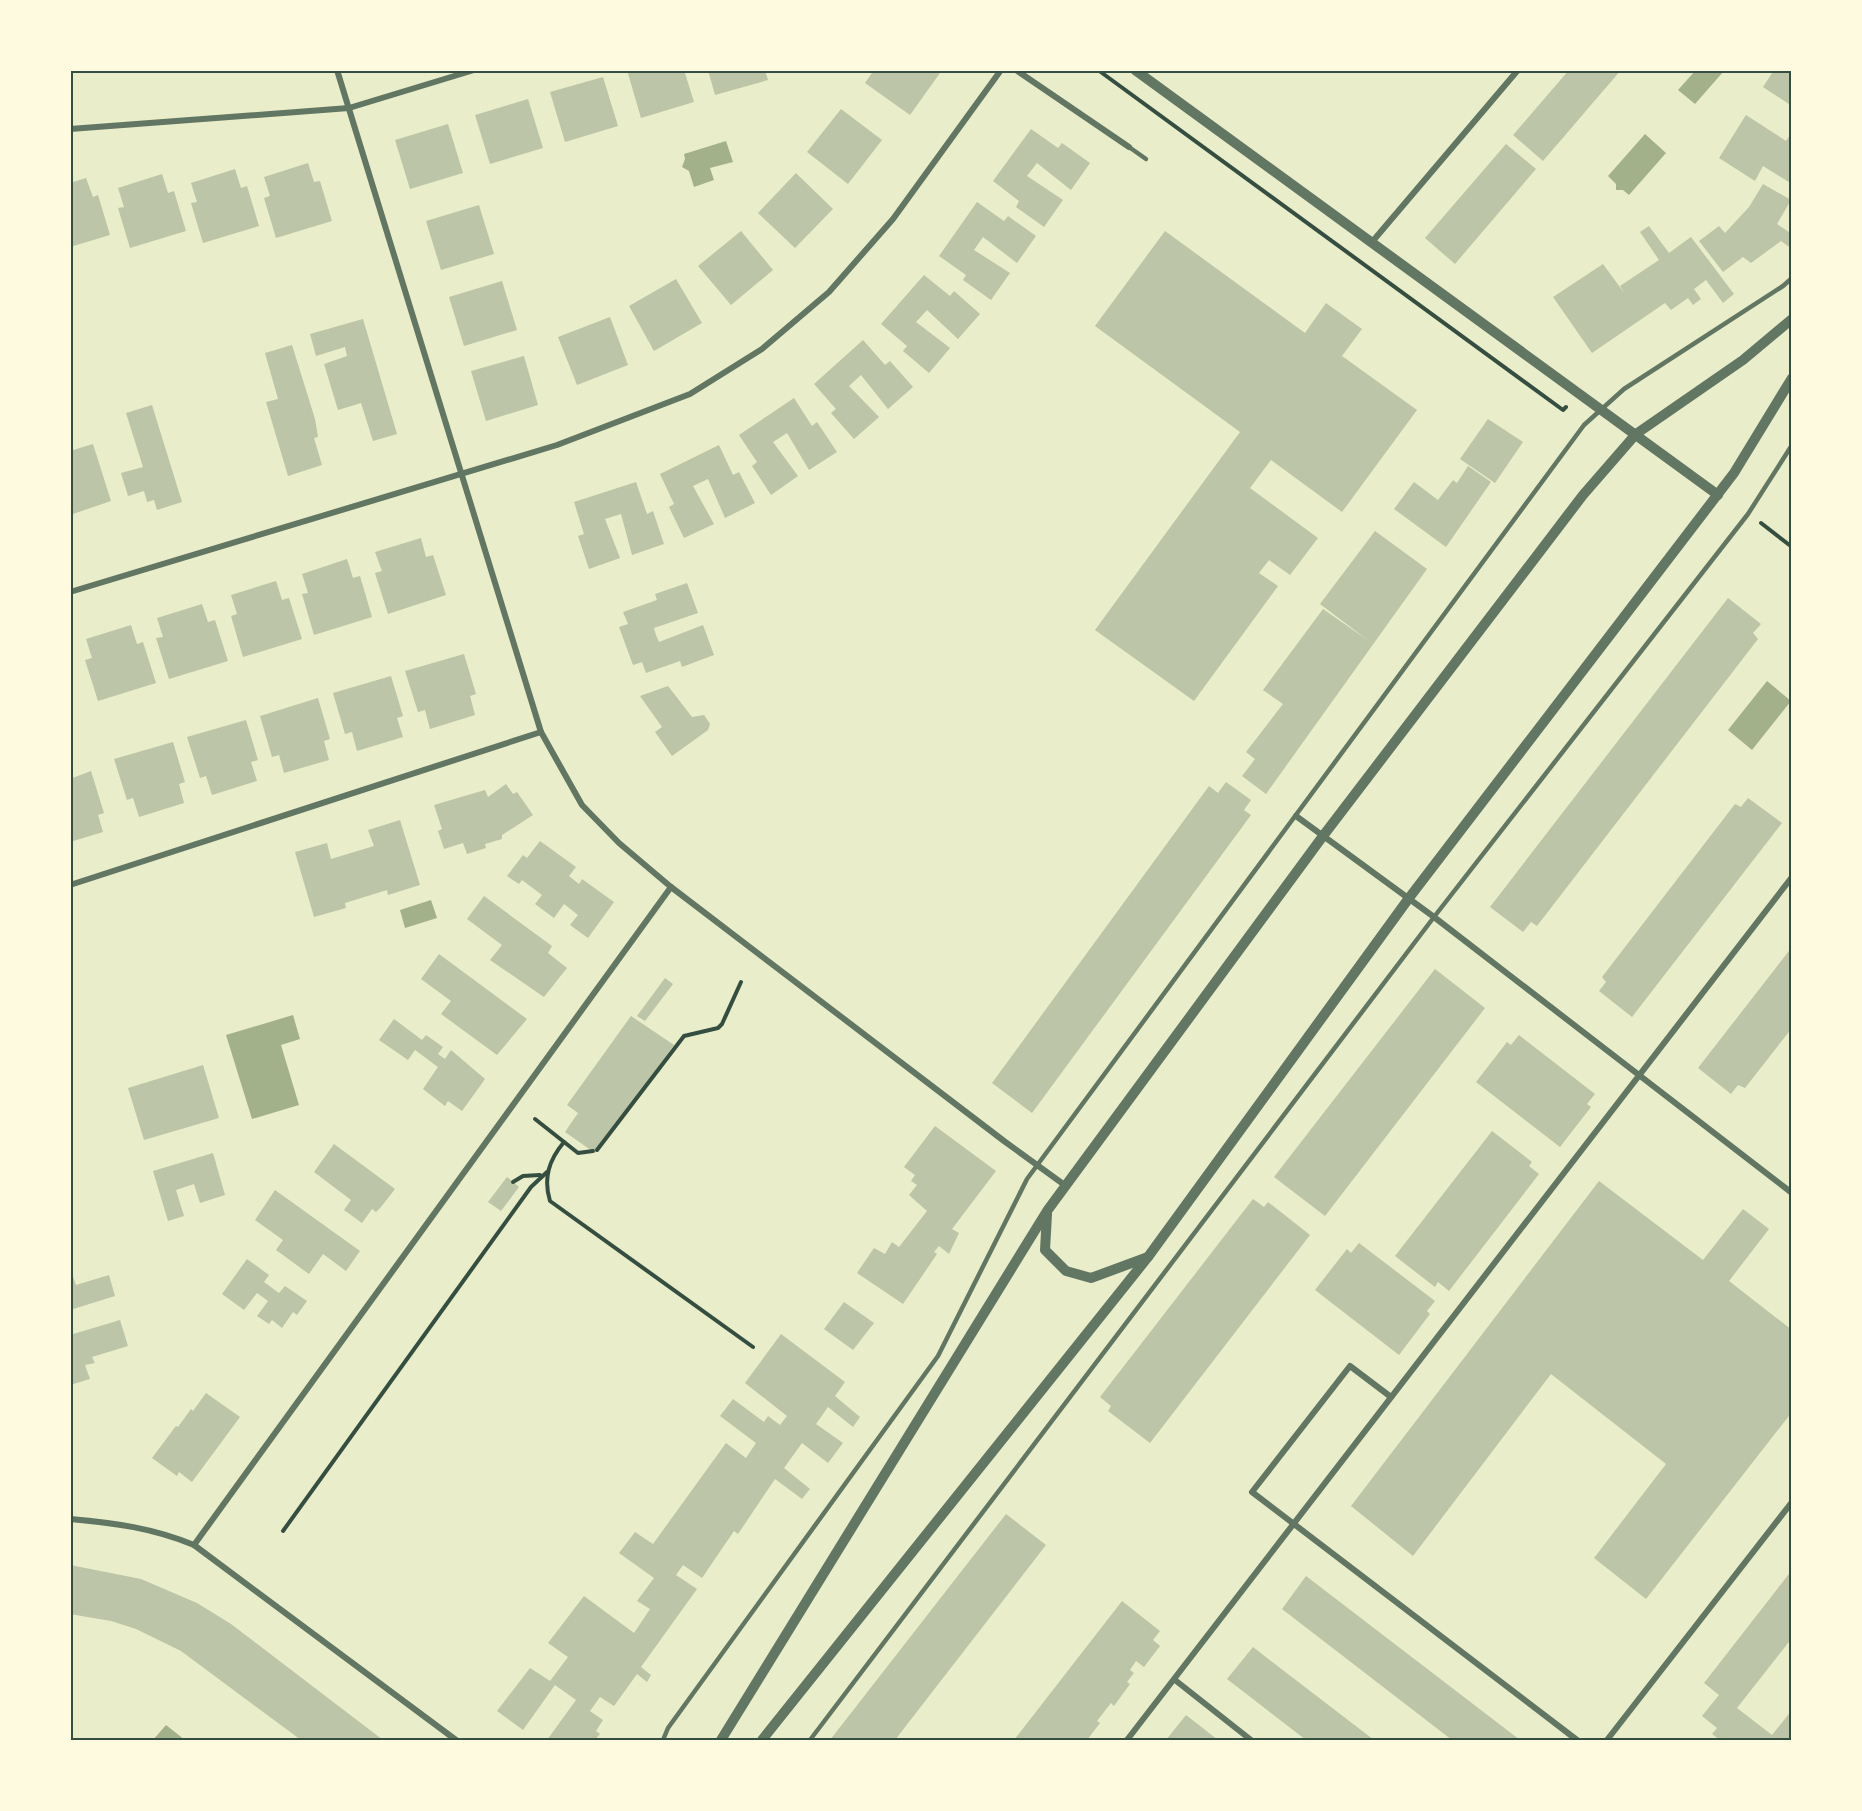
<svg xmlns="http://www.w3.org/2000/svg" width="1862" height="1811" viewBox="0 0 1862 1811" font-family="Poppins,sans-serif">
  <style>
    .water { fill: #a3b18a }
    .building { fill: #bcc5a7 }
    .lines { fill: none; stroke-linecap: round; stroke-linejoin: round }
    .path { stroke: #344e41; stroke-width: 4 }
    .service { stroke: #617663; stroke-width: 4.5 }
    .minor { stroke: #617663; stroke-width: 6 }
    .tertiary { stroke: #617663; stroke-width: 10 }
    .neatline { fill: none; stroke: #344e41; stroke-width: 2 }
  </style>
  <rect width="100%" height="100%" fill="#e9edc9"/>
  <!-- water -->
  <g class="water">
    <polygon points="1695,71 1723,72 1695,104 1678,90"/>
    <polygon points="1645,134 1666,153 1629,195 1623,190 1616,190 1616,184 1608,176"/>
    <polygon points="726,141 733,162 710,168 714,180 694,187 689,171 682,167 685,159 684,154"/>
    <polygon points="1767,681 1791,701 1752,750 1728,730"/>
    <polygon points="431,900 437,918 405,928 400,910"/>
    <polygon points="293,1015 300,1039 281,1045 299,1105 252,1119 226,1035"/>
    <polygon points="166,1725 185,1740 153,1740"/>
  </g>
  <!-- building -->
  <g class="building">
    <polygon points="627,70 684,70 694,102 641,118"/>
    <polygon points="708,70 765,70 768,80 715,95"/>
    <polygon points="874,70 937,70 940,73 910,115 865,83"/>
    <polygon points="1569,70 1621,70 1543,161 1513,135"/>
    <polygon points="1774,70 1792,70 1792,106 1763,87"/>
    <polygon points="603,77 618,126 565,142 550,92"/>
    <polygon points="528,99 543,148 490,164 475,115"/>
    <polygon points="841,109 882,140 848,184 807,152"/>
    <polygon points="1746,115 1786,141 1792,132 1792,184 1763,166 1755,181 1719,158"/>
    <polygon points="448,124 463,173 410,189 395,140"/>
    <polygon points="1031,129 1058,148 1062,143 1090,163 1071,190 1037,163 1027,176 1063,200 1044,227 1016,207 1019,201 993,181"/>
    <polygon points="1506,144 1536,169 1455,264 1425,238"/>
    <polygon points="308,163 314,182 320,181 332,221 276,238 264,198 270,196 264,177"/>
    <polygon points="235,169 241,188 247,186 259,226 203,243 191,203 197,202 191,183"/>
    <polygon points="796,173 833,209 795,248 758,213"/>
    <polygon points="162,174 168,193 174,191 186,231 130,248 118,208 124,207 118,188"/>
    <polygon points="86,178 93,197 98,195 110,235 70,247 70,183"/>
    <polygon points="1763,184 1791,200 1777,224 1792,234 1792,249 1781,241 1751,263 1743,257 1723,272 1699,241 1719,226 1725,233 1749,207"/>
    <polygon points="977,202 1004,221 1008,216 1036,236 1017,263 983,237 974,250 1010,273 991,300 963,280 966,275 939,256"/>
    <polygon points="479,205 494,254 441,270 426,221"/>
    <polygon points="1649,226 1669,253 1691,237 1734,294 1723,303 1706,280 1694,289 1701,299 1693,305 1688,298 1671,310 1665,303 1592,353 1553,297 1603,264 1625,294 1620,286 1659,260 1640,232"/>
    <polygon points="741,231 773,270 731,305 698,266"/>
    <polygon points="1165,231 1305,333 1326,303 1362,329 1342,356 1417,410 1342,512 1271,460 1250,488 1318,538 1290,575 1269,560 1259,573 1278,586 1194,701 1095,630 1240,432 1095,326"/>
    <polygon points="924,275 950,296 954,291 980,314 958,339 927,310 916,322 950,348 929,373 903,351 907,346 881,324"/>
    <polygon points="676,279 702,323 654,351 629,306"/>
    <polygon points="502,281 517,330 464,346 449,297"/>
    <polygon points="610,317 628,365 577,385 558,337"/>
    <polygon points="363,319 397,434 373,441 361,403 338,410 324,364 347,356 345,347 316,356 310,334"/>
    <polygon points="863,340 885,365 890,361 913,387 888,409 861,375 849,386 879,417 854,439 831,413 836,409 814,384"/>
    <polygon points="292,345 315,419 318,437 314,438 322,465 288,476 266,402 278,399 265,353"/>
    <polygon points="524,356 538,405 486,421 471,371"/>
    <polygon points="794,398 812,426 817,422 837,452 809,470 787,433 773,442 798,476 771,495 752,466 757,462 739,435"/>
    <polygon points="152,405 182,502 157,510 154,500 147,502 144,491 128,496 121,473 143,467 126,413"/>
    <polygon points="1488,419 1523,442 1495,483 1460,459"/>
    <polygon points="93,444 111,501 70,515 70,451"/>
    <polygon points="719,445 733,475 739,472 755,503 725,518 708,479 693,486 714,524 684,538 669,507 674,504 660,474"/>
    <polygon points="1468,466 1491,482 1446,547 1394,509 1414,482 1438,500 1453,480 1457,483"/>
    <polygon points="636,482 647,514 653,511 664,544 632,555 621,514 605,519 620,558 589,569 578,536 584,534 574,502"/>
    <polygon points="1375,531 1427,569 1266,794 1242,776 1255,759 1246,752 1283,704 1263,690 1323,609 1369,641 1320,604"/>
    <polygon points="421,538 426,557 433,555 446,595 388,614 375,573 382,571 375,552"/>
    <polygon points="347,559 353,578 360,576 372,617 314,635 302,594 308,593 302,574"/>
    <polygon points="276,581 282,600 289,598 302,639 243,657 231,616 237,614 231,595"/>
    <polygon points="687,583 698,613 654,628 656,635 659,642 703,625 714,655 682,667 680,661 646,673 642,662 633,665 619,627 628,624 623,612 657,600 655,594"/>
    <polygon points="1728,598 1761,624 1753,633 1758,639 1537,926 1531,922 1523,932 1490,907"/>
    <polygon points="202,604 208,622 215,620 228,661 169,679 156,638 163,637 157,618"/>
    <polygon points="131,625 137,644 143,642 156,683 98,701 85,660 92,658 86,639"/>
    <polygon points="464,654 476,694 470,696 475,715 430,729 425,710 418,712 405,671"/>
    <polygon points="391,676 403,716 397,718 403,737 357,751 352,732 345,734 333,693"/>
    <polygon points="668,686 692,717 704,715 710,724 708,730 672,756 655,732 662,727 640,696"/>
    <polygon points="318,698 330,739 324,741 329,760 284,773 279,755 272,757 260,716"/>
    <polygon points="246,720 258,760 251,762 257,781 212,795 206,776 200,778 187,737"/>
    <polygon points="173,742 185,782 179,784 184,803 139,817 133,798 127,800 114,759"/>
    <polygon points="91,771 104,813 98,815 103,832 70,842 70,779"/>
    <polygon points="1226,782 1251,800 1244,810 1251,815 1032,1113 992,1083 1209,786 1218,793"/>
    <polygon points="506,784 513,794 517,792 533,815 502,835 502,839 485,844 486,848 467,854 463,843 444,849 438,831 442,829 434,805 485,790 488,797"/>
    <polygon points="1748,798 1782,823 1632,1017 1599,991 1606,982 1602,977 1735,804 1741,807"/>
    <polygon points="400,820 420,885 388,895 387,890 345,903 346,908 314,917 295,852 327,843 331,859 374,846 368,830"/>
    <polygon points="540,841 576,867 569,876 579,884 582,879 614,902 588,938 570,925 578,915 564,904 554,918 535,904 542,895 522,880 519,884 507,876 523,855 527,858"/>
    <polygon points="484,896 552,946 548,953 567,968 544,997 490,960 502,945 467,919"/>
    <polygon points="1792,947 1792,1028 1745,1088 1738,1085 1731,1094 1698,1068"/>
    <polygon points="439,954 527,1019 497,1055 441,1014 451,1001 421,979"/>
    <polygon points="1435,969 1485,1008 1325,1216 1274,1177"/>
    <polygon points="665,978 673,984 645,1021 637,1016"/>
    <polygon points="631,1016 674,1045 595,1153 565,1132 578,1113 567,1105"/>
    <polygon points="394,1019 422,1040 426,1035 443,1047 438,1054 445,1059 451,1050 485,1079 462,1111 448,1101 445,1106 423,1089 438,1067 415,1050 408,1060 379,1040"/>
    <polygon points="1519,1035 1595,1094 1587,1104 1591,1107 1560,1147 1476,1082 1507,1042 1511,1045"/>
    <polygon points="203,1065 219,1118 144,1140 128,1088"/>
    <polygon points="935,1126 996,1171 952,1229 959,1233 949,1254 939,1246 934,1252 937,1254 903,1304 857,1273 874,1248 885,1254 892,1242 899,1247 927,1211 909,1195 917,1185 911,1181 915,1175 904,1167"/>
    <polygon points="1492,1131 1532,1162 1529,1166 1539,1174 1449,1291 1438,1282 1435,1287 1395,1256"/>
    <polygon points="334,1144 395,1189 381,1207 376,1212 372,1209 362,1223 344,1210 351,1200 314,1172"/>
    <polygon points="213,1153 225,1195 200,1203 194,1184 176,1190 184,1216 168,1221 153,1171"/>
    <polygon points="507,1177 519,1187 501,1211 488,1202"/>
    <polygon points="1599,1181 1703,1260 1743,1209 1769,1229 1729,1281 1792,1330 1792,1412 1646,1599 1594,1558 1666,1464 1551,1374 1413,1556 1351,1506"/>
    <polygon points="275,1190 360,1251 346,1271 323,1254 309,1274 276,1250 283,1240 255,1220"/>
    <polygon points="1253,1199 1264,1207 1268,1202 1310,1235 1150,1443 1108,1411 1111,1406 1100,1397"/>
    <polygon points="1359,1243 1435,1301 1427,1311 1430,1314 1399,1355 1315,1290 1347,1249 1351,1253"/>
    <polygon points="247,1259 269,1275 264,1282 279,1293 285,1286 307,1301 297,1315 293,1312 282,1328 272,1320 269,1324 257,1316 268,1301 257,1293 244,1310 222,1294"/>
    <polygon points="70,1268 76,1285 109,1275 115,1296 70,1310"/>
    <polygon points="844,1302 874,1323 853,1350 824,1329"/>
    <polygon points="120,1320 128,1346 92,1357 95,1363 85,1365 90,1379 70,1385 70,1335"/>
    <polygon points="781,1334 845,1382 835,1396 860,1417 853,1427 828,1407 816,1424 843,1443 828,1463 802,1443 784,1468 810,1489 802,1499 775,1479 738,1534 734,1531 702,1578 683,1565 676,1575 697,1589 641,1667 651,1675 647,1682 637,1674 614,1706 600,1697 590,1711 603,1720 596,1731 600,1734 595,1740 547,1740 576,1700 555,1685 523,1730 497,1711 530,1668 550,1681 568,1657 548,1643 584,1596 634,1633 650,1609 637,1601 654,1578 619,1553 635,1532 653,1544 726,1443 746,1458 756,1443 720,1416 733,1399 764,1422 768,1416 780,1425 787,1416 745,1383"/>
    <polygon points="206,1393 240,1417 192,1482 179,1472 177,1476 152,1458 176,1426 178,1427 191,1409 193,1411"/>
    <polygon points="1006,1514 1046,1545 895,1740 830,1740"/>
    <polygon points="70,1565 141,1579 197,1603 231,1624 383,1740 301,1740 181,1651 136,1629 111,1621 70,1614"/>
    <polygon points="1792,1570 1792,1638 1737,1708 1772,1735 1792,1710 1792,1740 1720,1740 1712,1734 1717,1728 1702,1716 1719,1695 1704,1683"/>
    <polygon points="1306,1576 1520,1740 1452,1740 1282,1609"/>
    <polygon points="1122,1601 1160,1631 1153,1640 1160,1646 1144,1667 1136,1661 1130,1670 1134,1673 1127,1682 1130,1684 1114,1706 1111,1703 1097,1721 1100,1723 1087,1740 1014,1740"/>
    <polygon points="1253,1647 1262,1654 1374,1740 1306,1740 1227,1679"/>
    <polygon points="1186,1715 1218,1740 1166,1740"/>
  </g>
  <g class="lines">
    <!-- path -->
    <g class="path">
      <polyline points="1098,70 1563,410 1566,407"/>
      <polyline points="1761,523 1792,547"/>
      <polyline points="535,1119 578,1153 593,1151"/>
      <path d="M564,1142c-15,18 -21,36 -14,59l203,146"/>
      <polyline points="597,1150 684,1036 718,1028 722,1024 741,982"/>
      <polyline points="513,1182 523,1176 540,1175"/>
      <polyline points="283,1531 531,1187 547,1172"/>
    </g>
    <!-- service -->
    <g class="service">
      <polyline points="1129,147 1146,159"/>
      <polyline points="663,1740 668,1728 938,1356 1027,1179 1584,425 1624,389 1783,286 1792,278"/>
      <polyline points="810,1740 1434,917 1748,514 1792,445"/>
    </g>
    <!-- minor -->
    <g class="minor">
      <polyline points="337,70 541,732 582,805 619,843 671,887 1004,1141 1066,1186"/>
      <polyline points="1016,70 1129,147"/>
      <polyline points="70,129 349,108 474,70"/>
      <polyline points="1372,242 1518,70"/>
      <polyline points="70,592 557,445 690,394 762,349 829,292 893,219 1001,70"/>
      <polyline points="1296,816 1434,917 1792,1193"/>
      <polyline points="70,885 541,732"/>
      <polyline points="1391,1397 1350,1366 1252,1492 1577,1740"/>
      <path d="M70,1519c45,4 83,9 124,26l262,195"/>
      <polyline points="194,1545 671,887"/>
      <polyline points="1175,1680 1251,1740"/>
      <polyline points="1127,1740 1792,877"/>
      <polyline points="1607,1740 1792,1502"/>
    </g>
    <!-- tertiary -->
    <g class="tertiary">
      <polyline points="1135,70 1718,495"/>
      <polyline points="1047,1214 1045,1250 1066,1271 1091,1278 1148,1257"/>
      <polyline points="721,1740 1047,1211 1323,836 1583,495 1636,434 1743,360 1792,319"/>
      <polyline points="762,1740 1148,1257 1409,898 1734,473 1792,378"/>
    </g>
  </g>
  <!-- border -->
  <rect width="1862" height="1811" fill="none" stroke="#fefae0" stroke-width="144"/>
  <rect x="72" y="72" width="1718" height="1667" class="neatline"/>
</svg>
